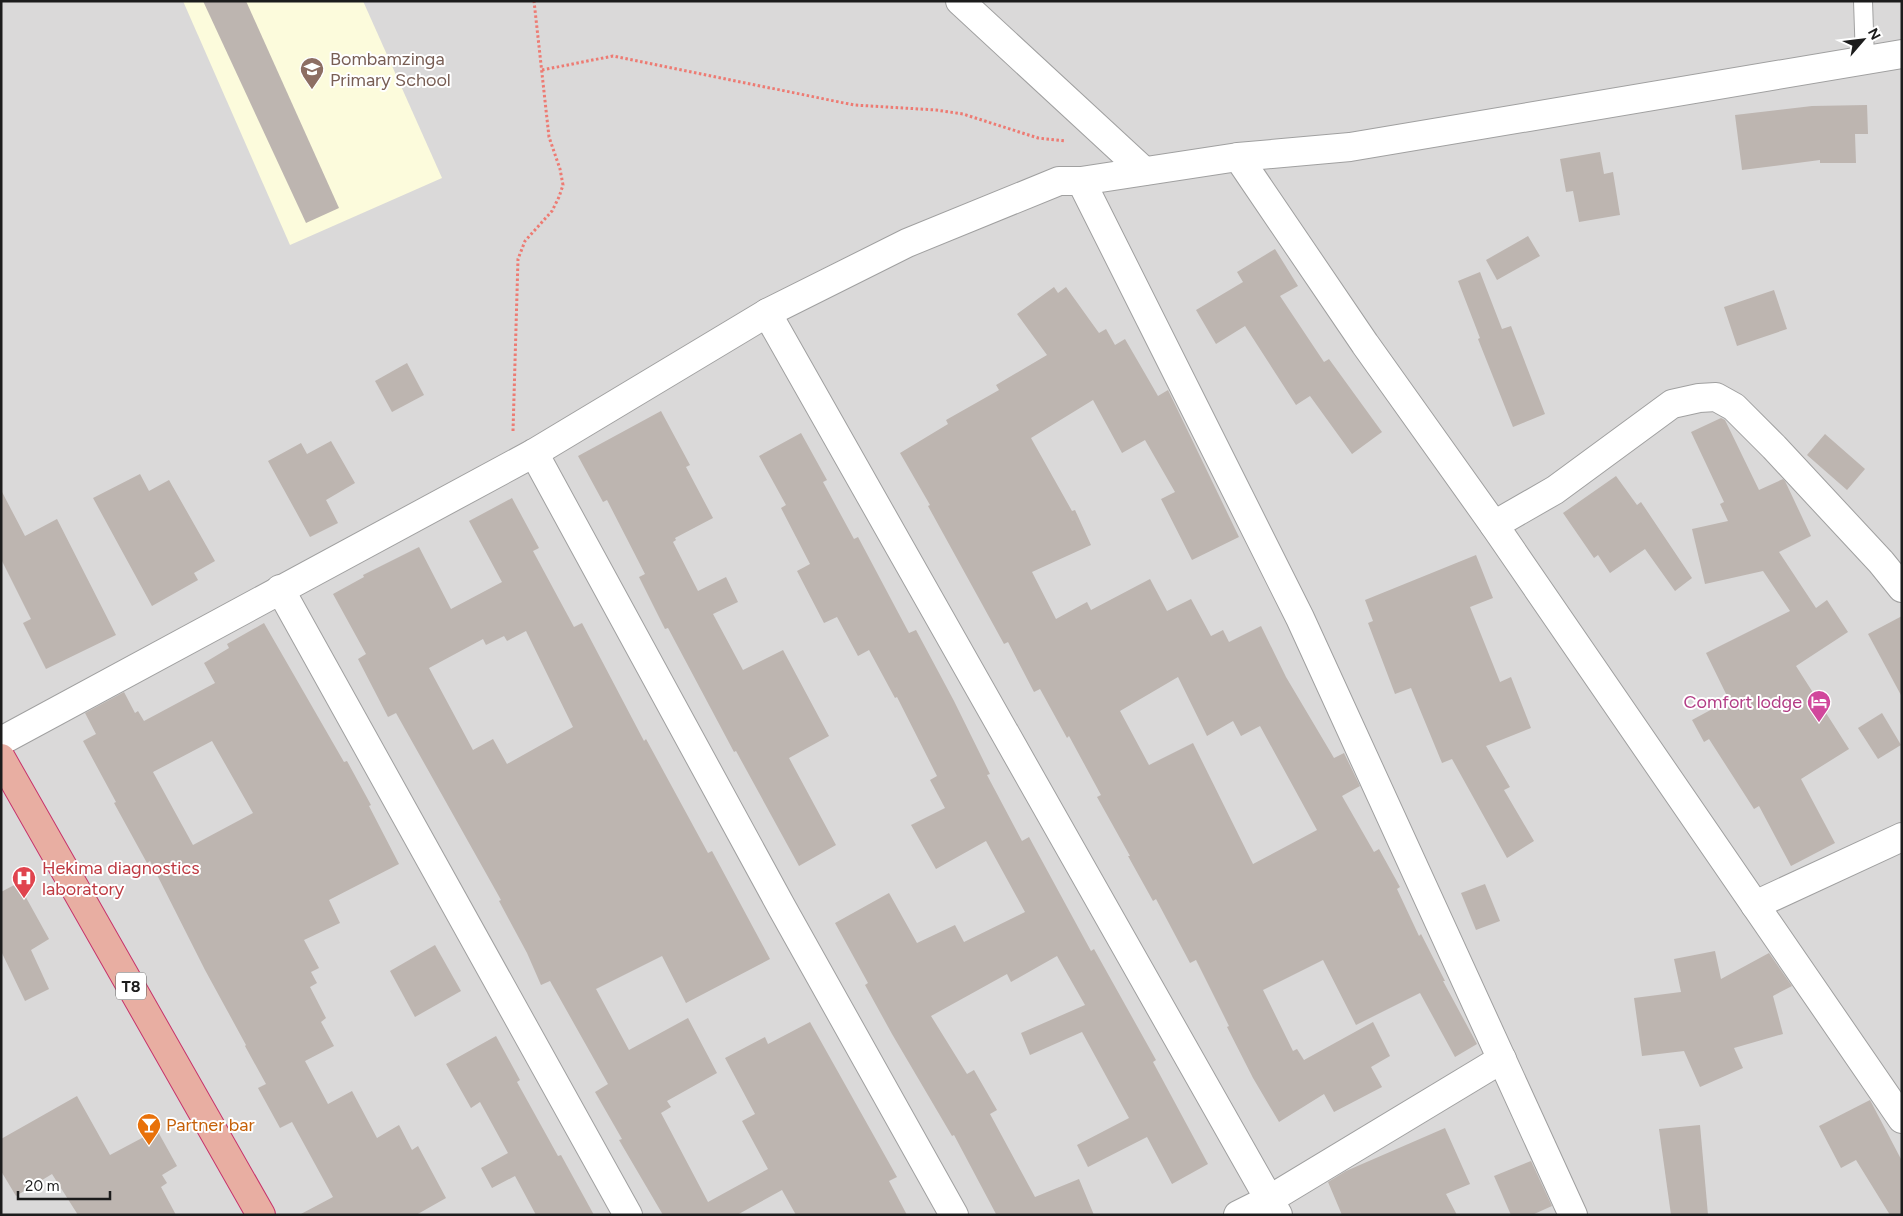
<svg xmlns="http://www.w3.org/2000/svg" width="1903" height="1216" viewBox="0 0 1903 1216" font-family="Figtree,sans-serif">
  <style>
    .residential { fill: #dad9d9 }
    .education { fill: #fcfbdc }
    .building { fill: #bdb5b0; fill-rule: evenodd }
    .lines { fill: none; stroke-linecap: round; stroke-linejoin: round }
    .service-casing { stroke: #a0a0a0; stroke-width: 20 }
    .minor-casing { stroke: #a0a0a0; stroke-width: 30 }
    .trunk-casing { stroke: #c7336b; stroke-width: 30 }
    .path { stroke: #ed7b73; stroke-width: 3; stroke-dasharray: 2.5 2.5; stroke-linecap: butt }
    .service { stroke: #fff; stroke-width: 18 }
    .minor { stroke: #fff; stroke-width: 28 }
    .trunk { stroke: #e8aea2; stroke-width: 28 }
    .labels { text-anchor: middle; stroke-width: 4; stroke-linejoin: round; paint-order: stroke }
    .shield { fill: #fff; stroke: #606060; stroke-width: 1 }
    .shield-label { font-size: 16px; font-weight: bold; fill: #1c1c1c }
    .education-label { font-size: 18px; fill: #785e54; stroke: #fff; text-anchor: start }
    .hotel-label { font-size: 18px; fill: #b23c85; stroke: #fff; text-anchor: end }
    .health-label { font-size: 18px; fill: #be3a42; stroke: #fff; text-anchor: start }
    .food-label { font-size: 18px; fill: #c56008; stroke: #fff; text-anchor: start }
  </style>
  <rect width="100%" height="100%" fill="#ede9e3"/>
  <!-- residential -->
  <rect class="residential" x="1" y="1" width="1901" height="1214"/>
  <!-- education -->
  <polygon class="education" points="183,1 363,1 442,178 290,245"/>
  <!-- building -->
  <g class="building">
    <polygon points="203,1 246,1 339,208 306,223"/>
    <polygon points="1867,105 1868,134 1855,134 1856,163 1820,163 1820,160 1742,170 1735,115 1812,106"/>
    <polygon points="1600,152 1604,174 1613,172 1620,215 1579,222 1573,191 1566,192 1560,159"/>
    <polygon points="1528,236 1540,256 1497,280 1486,260"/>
    <polygon points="1275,249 1298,286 1280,296 1324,362 1329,359 1382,432 1352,454 1310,396 1296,405 1245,326 1216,344 1196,310 1243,282 1237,272"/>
    <polygon points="1480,272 1502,329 1511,326 1545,414 1513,427 1478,339 1480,338 1458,281"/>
    <path d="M1054,287l4,6 8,-6 33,46 7,-4 9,16 10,-6 33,57 10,-6 71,147 -47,23 -31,-61 14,-7 -30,-52 -23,13 -29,-53 -62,38 41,73 3,-1 16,35 -59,27 24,47 31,-17 4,8 59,-31 17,32 24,-12 20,37 12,-6 6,12 32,-16 25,51 48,81 10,-5 16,33 -18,10 32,56 5,-3 21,38 -3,2 22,47 2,-2 24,47h-2l34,63 -22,13 -35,-64 -64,32 -33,-65 -60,30 30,61 4,-2 7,11 69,-38 17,34 -19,11 11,20 -48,25 -10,-18 -45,28 -26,-44 -26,-51 2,-1 -33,-66 -6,3 -34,-64 -3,2 -25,-45h2l-33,-59 4,-2 -32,-59 -2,2 -27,-49 -6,3 -26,-50 -4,2 -76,-138 2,-1 -30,-52 48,-29 -2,-4 53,-30 -3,-5 51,-30 -30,-41zM1178,677l29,59 26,-15 8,15 19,-10 57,104 -64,34 -60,-121 -44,22 -29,-54z"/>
    <polygon points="1774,290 1787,329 1737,346 1724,307"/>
    <polygon points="407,363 424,395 392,412 375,381"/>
    <polygon points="661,411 690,465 686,467 713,518 675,538 676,540 673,542 698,591 726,577 738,602 713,614 743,670 783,650 829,736 789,758 836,845 799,866 736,751 734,752 668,628 665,629 639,577 645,574 607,500 603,502 578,456"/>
    <polygon points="1721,418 1725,420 1759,490 1783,479 1785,481 1811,536 1779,552 1816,608 1827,600 1848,632 1796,666 1849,749 1801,779 1835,843 1791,866 1759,806 1754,809 1709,739 1704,742 1692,720 1729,700 1706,653 1790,611 1763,571 1705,584 1692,529 1728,521 1720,504 1724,502 1691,432"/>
    <polygon points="801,433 827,480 823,482 854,539 858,537 909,633 916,630 954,701 990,774 987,775 1022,841 1029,837 1091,951 1094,949 1156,1060 1153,1062 1208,1164 1172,1184 1147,1137 1088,1167 1077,1145 1129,1118 1082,1032 1030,1055 1021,1033 1085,1005 1057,956 1011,982 1007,974 931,1016 967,1074 974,1070 997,1110 990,1114 1035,1197 1079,1179 1094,1215 994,1215 996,1214 954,1135 952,1136 892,1034 865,985 868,983 835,923 889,893 917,943 955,925 964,942 1025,912 986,841 936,869 911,825 945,808 930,780 937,776 897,697 895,698 869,650 858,656 837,617 824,623 797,571 810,564 781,508 786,505 759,456"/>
    <polygon points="1825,434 1865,469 1847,490 1807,455"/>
    <polygon points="331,441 355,483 326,500 338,523 310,537 268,461 301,443 307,454"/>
    <polygon points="140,474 149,491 169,480 215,561 194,573 198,580 152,606 93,498"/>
    <polygon points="1616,476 1637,505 1641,502 1692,578 1675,591 1645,549 1610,573 1598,555 1594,558 1563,513"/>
    <polygon points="1,490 25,536 57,519 116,635 46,669 23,623 31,619 1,559"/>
    <path d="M512,498l27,50 -6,3 41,76 8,-4 62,118 2,-2 62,114 4,-2 58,108 -84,44 -24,-47 -66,33 33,61 59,-32 29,55 -50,28 4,6 -10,6 47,89 60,-33 -26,-48 13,-7 -30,-56 40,-21 3,7 42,-22 87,155 -8,4 18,34h-111l-14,-25 -45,25h-74l-44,-75 3,-1 -27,-47 13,-8 -58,-103 -9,4 -14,-32 -28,-52 2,-1 -105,-187 -8,4 -30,-58 8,-5 -33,-60 31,-17 -1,-2 56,-28 32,62 51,-27 -33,-61zM526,631l47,96 -66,37 -14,-25 -20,11 -44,-82 54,-29 3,6 18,-9 3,5z"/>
    <polygon points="1476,555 1493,598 1470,607 1500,682 1511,677 1531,728 1486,746 1510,787 1504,790 1534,841 1507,858 1452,759 1442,763 1411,688 1395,694 1368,623 1373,621 1365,600"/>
    <polygon points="1902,616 1902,697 1868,634"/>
    <path d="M264,623l80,139 3,-1 24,44 -2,1 30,58 -70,36 11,23 -36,17 15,28 -8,4 6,11 -7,4 16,31 -5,4 13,24 -29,15 23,43 24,-13 25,47 22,-13 13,25 6,-4 28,52 -30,17h-117l34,-18 -41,-75 -12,6 -22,-40 8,-4 -21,-38 1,-1 -41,-75 -55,-109 -3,2 -33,-60 2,-1 -33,-61 13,-7 -11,-21 39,-21 11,21 3,-2 6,10 71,-38 -11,-20 25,-15 -2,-4zM212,741l41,72 -60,32 -40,-73z"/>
    <polygon points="1882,713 1901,745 1878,759 1858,728"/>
    <polygon points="18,883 49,939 31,950 49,989 25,1001 1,951 1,892"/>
    <polygon points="1485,884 1500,921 1476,930 1461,893"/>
    <polygon points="435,945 461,991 415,1017 390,971"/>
    <polygon points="1715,951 1721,979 1769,953 1792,986 1773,996 1783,1034 1734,1048 1743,1068 1700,1087 1684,1051 1642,1056 1634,998 1681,992 1674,959"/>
    <polygon points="496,1036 520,1080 517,1082 558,1156 561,1155 594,1215 536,1215 515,1176 492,1188 481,1168 508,1153 480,1102 471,1108 446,1064"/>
    <polygon points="77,1096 110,1155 157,1130 177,1166 162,1175 167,1183 161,1187 176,1215 78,1215 52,1174 16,1196 1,1171 1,1139"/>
    <polygon points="1870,1100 1902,1161 1902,1215 1890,1215 1856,1160 1841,1168 1819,1126"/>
    <polygon points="1700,1125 1708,1215 1671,1215 1659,1129"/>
    <polygon points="1445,1128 1470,1184 1446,1194 1457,1215 1342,1215 1328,1182 1346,1171"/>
    <polygon points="1531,1161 1552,1206 1532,1215 1511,1215 1494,1176"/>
  </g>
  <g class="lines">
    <!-- service casing -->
    <g class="service-casing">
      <polyline id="service" points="1863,1 1865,60"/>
    </g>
    <!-- minor casing -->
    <g class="minor-casing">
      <g id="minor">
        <polyline points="960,1 1144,171"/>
        <polyline points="1238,157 1365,344 1494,525 1902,1119"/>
        <polyline points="1081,181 1300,618 1573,1215"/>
        <polyline points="767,313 1278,1215"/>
        <polyline points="534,453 781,906 954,1215"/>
        <polyline points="1494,525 1555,490 1672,404 1699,398 1716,397 1734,407 1774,447 1881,562 1902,588"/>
        <polyline points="280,589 628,1215"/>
        <polyline points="1,741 534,453 767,313 907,243 1059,181 1081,181 1238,157 1350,147 1902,54"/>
        <polyline points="1755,905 1902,837"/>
        <polyline points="1238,1215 1270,1199 1502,1059"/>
      </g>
    </g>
    <!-- trunk casing -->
    <g class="trunk-casing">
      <polyline id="trunk" points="1,758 261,1215"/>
    </g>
    <!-- path -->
    <g class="path">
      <polyline points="542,70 613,56 854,105 936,110 963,114 1038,138 1066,141"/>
      <polyline points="513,431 518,259 525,241 552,211 559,197 563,185 560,169 549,137 534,1"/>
    </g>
    <!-- service -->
    <use href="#service" class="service"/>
    <!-- minor -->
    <use href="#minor" class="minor"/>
    <!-- trunk -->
    <use href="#trunk" class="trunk"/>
  </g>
  <!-- icons -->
  <defs>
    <g id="school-pin" transform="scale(1.25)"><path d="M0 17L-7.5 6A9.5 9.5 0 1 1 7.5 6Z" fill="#8d6e63" stroke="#fff"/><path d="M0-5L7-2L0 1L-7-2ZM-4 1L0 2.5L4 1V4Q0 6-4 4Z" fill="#fff"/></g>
    <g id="hotel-pin" transform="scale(1.25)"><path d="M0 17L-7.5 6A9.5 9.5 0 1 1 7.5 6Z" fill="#d1479c" stroke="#fff"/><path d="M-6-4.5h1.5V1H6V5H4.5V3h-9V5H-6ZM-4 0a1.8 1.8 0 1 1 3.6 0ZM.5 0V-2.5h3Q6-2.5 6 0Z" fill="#fff"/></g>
    <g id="hospital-pin" transform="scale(1.25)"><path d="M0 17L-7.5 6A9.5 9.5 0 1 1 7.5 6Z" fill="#e0444e" stroke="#fff"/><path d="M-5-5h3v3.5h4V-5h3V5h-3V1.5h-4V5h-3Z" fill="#fff"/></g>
    <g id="bar-pin" transform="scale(1.25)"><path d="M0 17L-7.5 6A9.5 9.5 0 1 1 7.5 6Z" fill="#e8710a" stroke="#fff"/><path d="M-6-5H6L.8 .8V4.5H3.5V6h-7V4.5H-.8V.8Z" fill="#fff"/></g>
  </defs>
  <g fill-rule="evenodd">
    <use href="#school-pin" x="312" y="69"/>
    <use href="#hotel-pin" x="1819" y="702"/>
    <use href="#hospital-pin" x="24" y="878"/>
    <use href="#bar-pin" x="149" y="1125"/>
  </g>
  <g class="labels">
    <!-- shield labels -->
    <rect class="shield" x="116" y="972.5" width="30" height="27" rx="4"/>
    <g class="shield-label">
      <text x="131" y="992">T8</text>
    </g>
    <!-- education labels -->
    <g class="education-label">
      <text x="330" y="65">Bombamzinga<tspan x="330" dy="21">Primary School</tspan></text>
    </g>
    <!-- hotel labels -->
    <g class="hotel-label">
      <text x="1802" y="708">Comfort lodge</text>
    </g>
    <!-- health labels -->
    <g class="health-label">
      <text x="42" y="874">Hekima diagnostics<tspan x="42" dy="21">laboratory</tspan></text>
    </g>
    <!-- food labels -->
    <g class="food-label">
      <text x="166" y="1131">Partner bar</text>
    </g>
  </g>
  <!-- border -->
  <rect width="1903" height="1216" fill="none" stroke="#1c1c1c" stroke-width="5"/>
  <!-- north arrow -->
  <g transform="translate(1863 40) rotate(62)" stroke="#ffffff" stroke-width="4" paint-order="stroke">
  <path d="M0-4L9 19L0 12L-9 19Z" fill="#1c1c1c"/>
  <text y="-8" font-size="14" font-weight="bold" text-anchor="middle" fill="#1c1c1c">N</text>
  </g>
  <!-- scale -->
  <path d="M18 1191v8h92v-8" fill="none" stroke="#1c1c1c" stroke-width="2.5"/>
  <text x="25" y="1191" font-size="15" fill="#1c1c1c" stroke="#ffffff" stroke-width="4" paint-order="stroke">20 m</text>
</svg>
